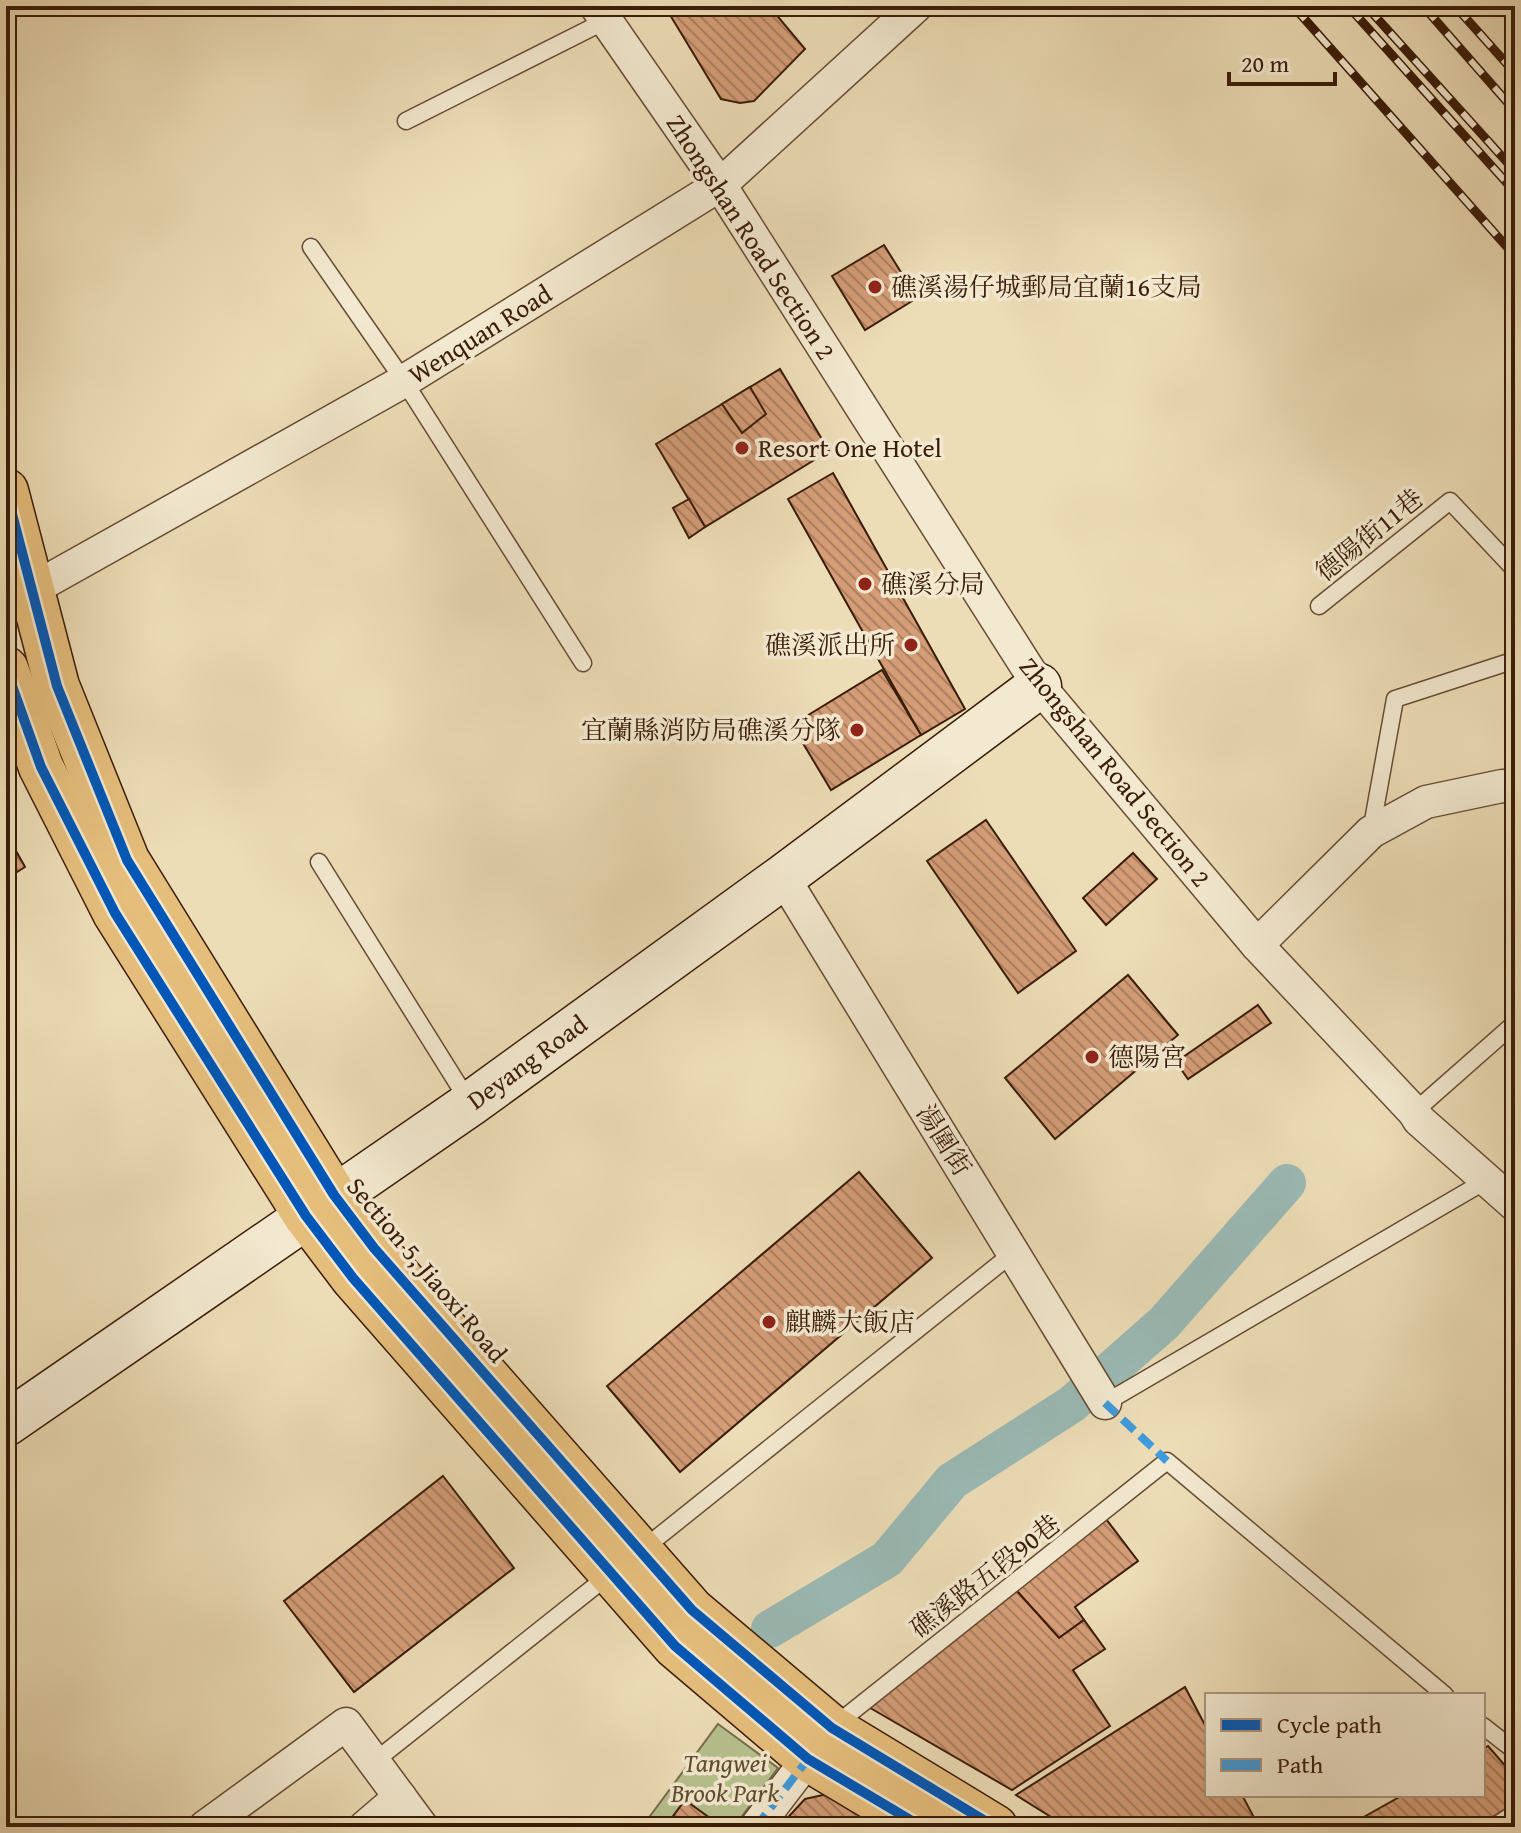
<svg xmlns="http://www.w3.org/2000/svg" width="1521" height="1833" viewBox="0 0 1521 1833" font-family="'Gentium Book Plus','Noto Serif TC',serif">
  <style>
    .park { fill: #b7c18f; stroke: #786e4c; stroke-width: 2 }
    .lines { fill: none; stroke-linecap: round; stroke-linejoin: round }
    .canal { stroke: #9abab5; stroke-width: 38 }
    .building { fill: url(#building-back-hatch); stroke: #3a1c08; stroke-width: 2 }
    .lane-casing { stroke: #674c34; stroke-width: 19 }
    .street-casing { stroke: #674c34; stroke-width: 35 }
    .secondary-casing { stroke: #3a1c08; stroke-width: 47 }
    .primary-casing { stroke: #3a1c08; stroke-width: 47 }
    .lane { stroke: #f3e9d0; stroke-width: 16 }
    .street { stroke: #f3e9d0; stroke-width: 32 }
    .secondary { stroke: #f3e9d0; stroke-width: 44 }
    .primary { stroke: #e6be7c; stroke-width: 44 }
    .rail-casing { stroke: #3a1c08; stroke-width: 9 }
    .rail { stroke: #f3e9d0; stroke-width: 6; stroke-dasharray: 18; stroke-linecap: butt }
    .quiet { stroke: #3e9bdd; stroke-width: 8; stroke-dasharray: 16 8; stroke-linecap: butt }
    .cycleway-casing { stroke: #f3e9d0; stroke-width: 15 }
    .cycleway { stroke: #0057b8; stroke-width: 10 }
    .poi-dot { fill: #8f2418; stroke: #f3e9d0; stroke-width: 3 }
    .labels { text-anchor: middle; stroke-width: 7; stroke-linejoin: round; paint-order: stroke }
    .street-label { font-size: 26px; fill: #3a1c08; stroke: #f3e9d0 }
    .poi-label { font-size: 26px; fill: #3a1c08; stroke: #f3e9d0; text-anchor: start }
    .park-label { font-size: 26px; font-style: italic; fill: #604e30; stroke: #f3e9d0 }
  </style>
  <defs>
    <pattern id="building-back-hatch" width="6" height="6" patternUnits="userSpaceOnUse" patternTransform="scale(2)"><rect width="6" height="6" fill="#d49d77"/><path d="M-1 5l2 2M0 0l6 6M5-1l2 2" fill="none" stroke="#ad7f60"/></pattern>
  </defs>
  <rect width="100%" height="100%" fill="#edddb7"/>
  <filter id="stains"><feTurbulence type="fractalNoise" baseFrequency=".0025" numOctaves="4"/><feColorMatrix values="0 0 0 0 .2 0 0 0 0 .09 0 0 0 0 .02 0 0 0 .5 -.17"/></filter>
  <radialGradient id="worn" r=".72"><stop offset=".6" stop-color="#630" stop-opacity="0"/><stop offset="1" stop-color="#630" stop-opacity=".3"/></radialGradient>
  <!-- park -->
  <polygon class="park" points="718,1724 778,1768 734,1827 642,1827"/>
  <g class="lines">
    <!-- canal -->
    <polyline class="canal" points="770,1629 887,1559 952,1481 1072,1404 1164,1323 1287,1183"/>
  </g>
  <!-- building -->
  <g class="building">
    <polygon points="671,6 769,6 805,49 754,101 740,103 721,99 667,10"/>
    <polygon points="884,245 917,298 865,330 832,276"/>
    <polygon points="780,369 829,451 705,527 656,444"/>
    <polygon points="750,387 766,414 742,433 722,404"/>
    <polygon points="833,473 965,709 921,735 788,499"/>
    <polygon points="689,499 705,527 689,538 673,508"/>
    <polygon points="882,670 921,735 831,790 792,725"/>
    <polygon points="986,820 1076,951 1018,993 927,861"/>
    <polygon points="6,833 25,867 6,879"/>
    <polygon points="1133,853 1157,879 1106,925 1083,898"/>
    <polygon points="1128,975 1178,1035 1055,1139 1005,1078"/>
    <polygon points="1258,1005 1271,1023 1188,1079 1176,1062"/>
    <polygon points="859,1172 932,1258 680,1472 607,1386"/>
    <polygon points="443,1476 514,1568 354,1692 284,1601"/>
    <polygon points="1103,1515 1138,1561 1075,1607 1084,1620 1059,1638 1015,1589"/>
    <polygon points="1015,1589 1059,1638 1084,1620 1105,1649 1073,1670 1110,1726 1012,1790 865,1705"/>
    <polygon points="1185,1687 1207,1729 1207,1795 1242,1795 1259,1827 1067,1827 1016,1795"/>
    <polygon points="1488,1746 1515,1777 1515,1803 1477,1827 1346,1827 1403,1795 1483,1795 1483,1749"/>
    <polygon points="841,1791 895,1827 779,1827 805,1799"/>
    <polygon points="685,1800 721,1826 721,1827 665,1827"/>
  </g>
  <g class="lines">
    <!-- lane casing -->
    <g class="lane-casing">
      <g id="lane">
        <polyline points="406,121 605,21"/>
        <polyline points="311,247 404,381 583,663"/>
        <polyline points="1319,606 1450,501 1515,570"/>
        <polyline points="1371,832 1395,699 1515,660"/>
        <polyline points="319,862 469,1102"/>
        <polyline points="1414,1112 1515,1023"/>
        <polyline points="1105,1403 1487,1180"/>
        <polyline points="643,1549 1013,1253"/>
        <polyline points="834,1726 1167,1461 1445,1695"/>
        <polyline points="1483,1726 1515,1751"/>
        <polyline points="375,1761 609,1575"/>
        <polyline points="1494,1827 1515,1813"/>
      </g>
    </g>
    <!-- street casing -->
    <g class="street-casing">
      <g id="street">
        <polyline points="596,6 720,185 1039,686 1257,945 1414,1112 1419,1120 1515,1205"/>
        <polyline points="6,610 31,590 404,381 720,185 916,6"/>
        <polyline points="783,877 1105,1403"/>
        <polyline points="1257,945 1371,832 1426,802 1502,786 1515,787"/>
        <polyline points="205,1827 346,1724 422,1827"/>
        <polyline points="365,1827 400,1797"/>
        <polyline points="756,1827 808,1759"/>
      </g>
    </g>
    <!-- secondary casing -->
    <g class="secondary-casing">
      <polyline id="secondary" points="6,1424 470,1104 783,877 1039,686"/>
    </g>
    <!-- primary casing -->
    <g class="primary-casing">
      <g id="primary">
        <polyline points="6,491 57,686 127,860 334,1195 374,1248 692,1610 832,1728 995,1827"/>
        <polyline points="6,669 41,767 115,913 306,1216 353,1278 675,1646 808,1759 922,1827"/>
      </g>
    </g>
    <!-- lane -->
    <use href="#lane" class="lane"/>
    <!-- street -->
    <use href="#street" class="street"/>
    <!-- secondary -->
    <use href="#secondary" class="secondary"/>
    <!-- primary -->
    <use href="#primary" class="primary"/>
    <!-- rail casing -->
    <g class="rail-casing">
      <g id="rail">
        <polyline points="1293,6 1515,256"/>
        <polyline points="1348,6 1515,192"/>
        <polyline points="1366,6 1515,171"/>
        <polyline points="1423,6 1515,111"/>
        <polyline points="1455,6 1515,73"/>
      </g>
    </g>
    <!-- rail -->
    <use href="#rail" class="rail"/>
    <!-- quiet -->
    <g class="quiet">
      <polyline points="1105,1403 1167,1461"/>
      <polyline points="756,1827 808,1759"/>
    </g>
    <!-- cycleway casing -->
    <g class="cycleway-casing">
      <g id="cycleway">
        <polyline points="6,491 57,686 127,860 334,1195 374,1248 692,1610 832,1728 995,1827"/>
        <polyline points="6,669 41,767 115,913 306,1216 353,1278 675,1646 808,1759 922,1827"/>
      </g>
    </g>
    <!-- cycleway -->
    <use href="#cycleway" class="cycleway"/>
  </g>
  <!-- markers -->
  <g class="poi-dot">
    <circle cx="875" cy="287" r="8"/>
    <circle cx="742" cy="448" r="8"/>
    <circle cx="865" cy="584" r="8"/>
    <circle cx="911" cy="645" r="8"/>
    <circle cx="857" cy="730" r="8"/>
    <circle cx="1092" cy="1057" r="8"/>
    <circle cx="769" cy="1322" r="8"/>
  </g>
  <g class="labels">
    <!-- street labels -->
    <g class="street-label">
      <text transform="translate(751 237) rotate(57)" y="9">Zhongshan Road Section 2</text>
      <text transform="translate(480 334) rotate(-32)" y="9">Wenquan Road</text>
      <text transform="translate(1369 535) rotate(-39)" y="9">德陽街11巷</text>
      <text transform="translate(1115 772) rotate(51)" y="9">Zhongshan Road Section 2</text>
      <text transform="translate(527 1062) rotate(-36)" y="9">Deyang Road</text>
      <text transform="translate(944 1140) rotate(58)" y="9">湯圍街</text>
      <text transform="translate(427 1270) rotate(50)" y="9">Section 5, Jiaoxi Road</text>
      <text transform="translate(985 1576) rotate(-38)" y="9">礁溪路五段90巷</text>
    </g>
    <!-- poi labels -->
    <g class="poi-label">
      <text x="891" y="296">礁溪湯仔城郵局宜蘭16支局</text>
      <text x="758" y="457">Resort One Hotel</text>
      <text x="881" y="593">礁溪分局</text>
      <text x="895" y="654" text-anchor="end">礁溪派出所</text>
      <text x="841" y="739" text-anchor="end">宜蘭縣消防局礁溪分隊</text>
      <text x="1108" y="1066">德陽宮</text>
      <text x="785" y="1331">麒麟大飯店</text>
    </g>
    <!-- park labels -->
    <g class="park-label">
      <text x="725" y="1772">Tangwei<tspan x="725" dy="30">Brook Park</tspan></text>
    </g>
  </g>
  <!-- margin -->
  <rect width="1521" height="1833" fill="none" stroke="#edddb7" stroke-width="32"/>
  <rect x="8" y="8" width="1505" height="1817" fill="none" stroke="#3a1c08" stroke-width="4"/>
  <rect x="16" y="16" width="1489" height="1801" fill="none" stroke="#3a1c08" stroke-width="2"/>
  <!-- legend -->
  <rect x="1205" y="1693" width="280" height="104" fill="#f3e9d0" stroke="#a99780" stroke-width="2"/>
  <rect x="1221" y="1719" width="40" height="12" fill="#0057b8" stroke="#a99780" stroke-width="2"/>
  <text x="1277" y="1733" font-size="24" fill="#3a1c08">Cycle path</text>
  <rect x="1221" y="1759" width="40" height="12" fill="#3e9bdd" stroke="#a99780" stroke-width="2"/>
  <text x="1277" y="1773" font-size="24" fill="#3a1c08">Path</text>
  <!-- scale -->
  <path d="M1229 72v12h106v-12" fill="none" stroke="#3a1c08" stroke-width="4"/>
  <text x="1241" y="72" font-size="24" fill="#3a1c08" stroke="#f3e9d0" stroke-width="6" paint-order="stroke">20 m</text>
  <rect width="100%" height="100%" filter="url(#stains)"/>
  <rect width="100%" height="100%" fill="url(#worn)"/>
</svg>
